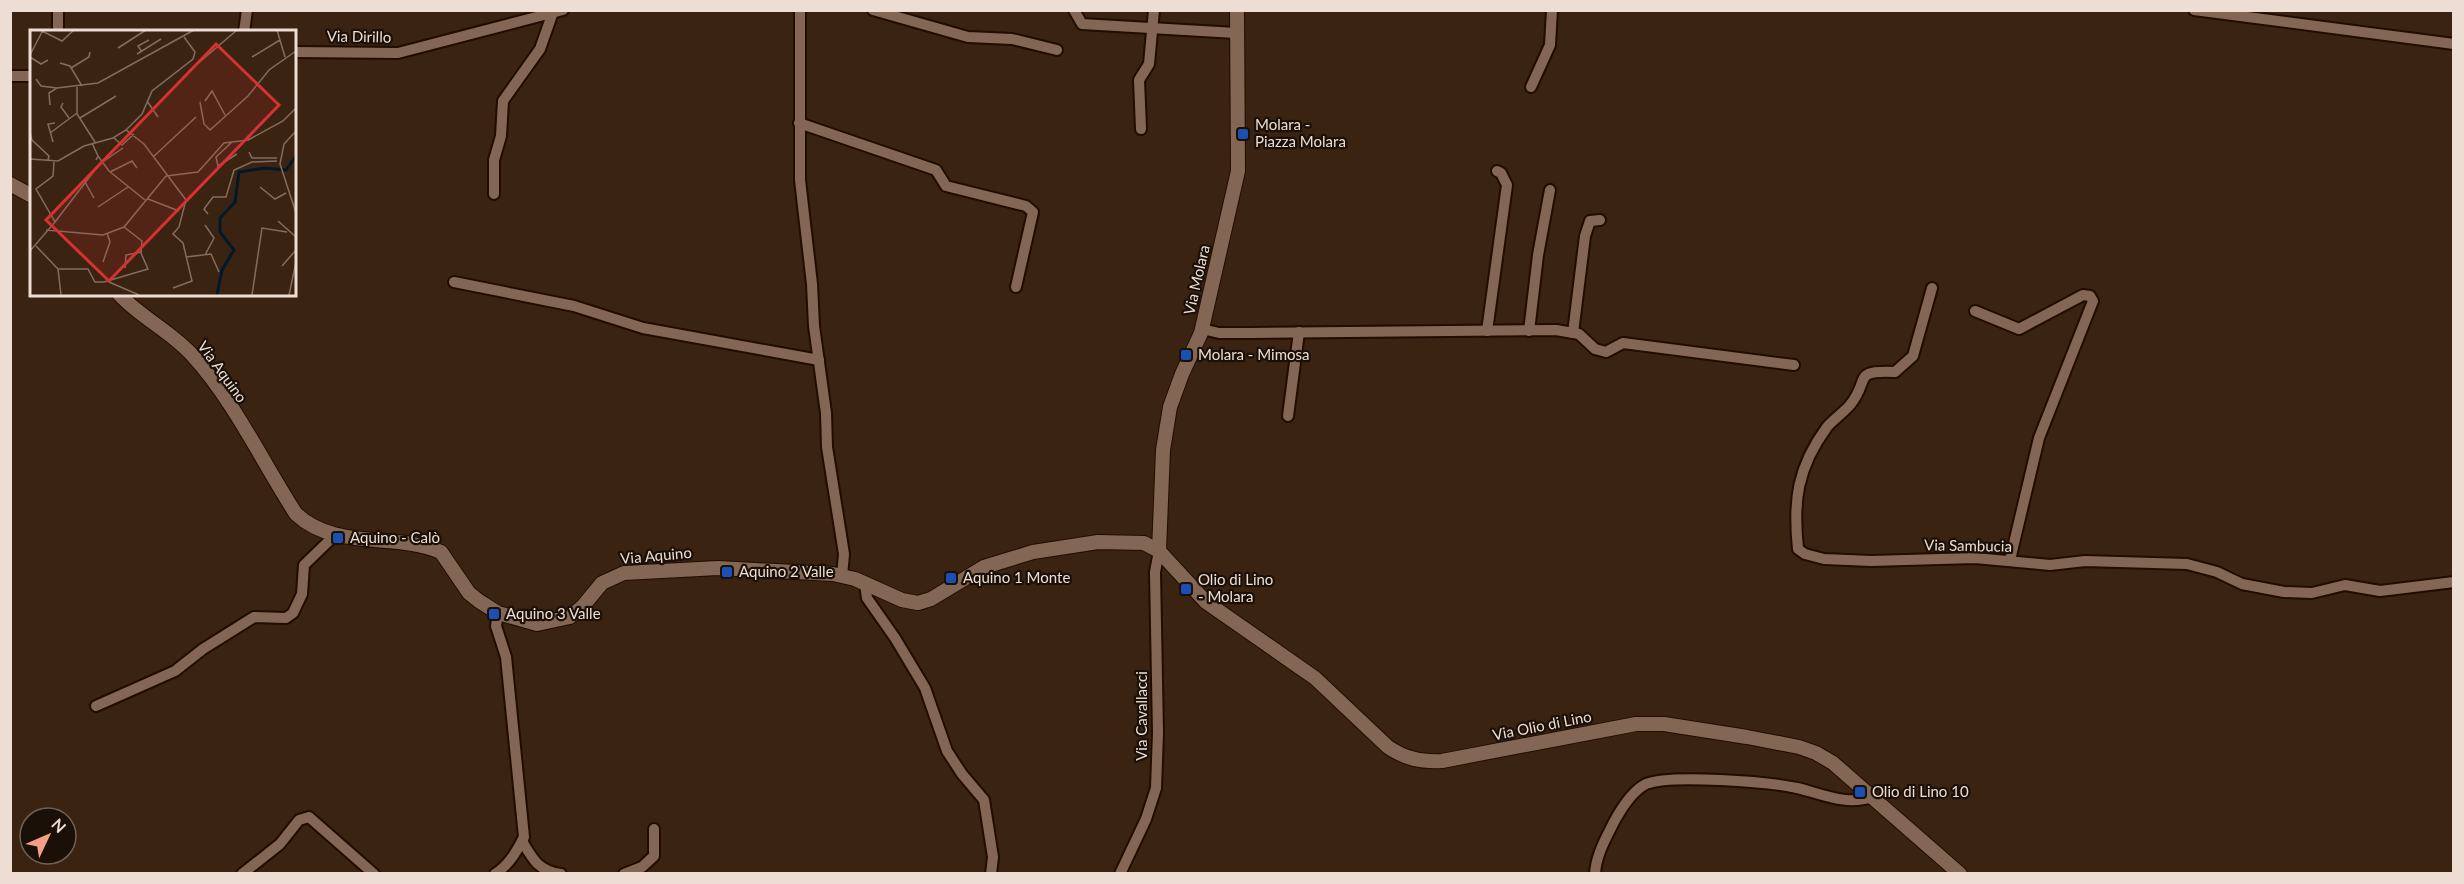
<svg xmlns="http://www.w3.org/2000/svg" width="2464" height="884" viewBox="0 0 2464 884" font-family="Lato,sans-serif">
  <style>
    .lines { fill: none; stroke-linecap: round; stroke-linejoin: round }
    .minor-casing { stroke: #210c00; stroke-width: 14 }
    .tertiary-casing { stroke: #210c00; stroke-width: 16 }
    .minor { stroke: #836754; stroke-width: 10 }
    .tertiary { stroke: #836754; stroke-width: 14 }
    .transit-dot { fill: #1a4fb4; stroke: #1a1008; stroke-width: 2 }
    .labels { text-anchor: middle; stroke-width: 4.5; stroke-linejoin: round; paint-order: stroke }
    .street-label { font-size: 15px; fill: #eeddd3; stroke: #1a1008 }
    .poi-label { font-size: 15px; fill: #eeddd3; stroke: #1a1008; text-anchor: start }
    .inset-river { fill: none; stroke: #001a2a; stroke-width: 3 }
    .inset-road { fill: none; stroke: #836d5f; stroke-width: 1.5 }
    .view { fill: #d73131; fill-opacity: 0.15; stroke: #d73131; stroke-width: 3 }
    .inset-edge { fill: none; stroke: #eeddd3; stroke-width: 3 }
  </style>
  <rect width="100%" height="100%" fill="#3b2312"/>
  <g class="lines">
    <!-- minor casing -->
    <g class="minor-casing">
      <g id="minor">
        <polyline points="800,10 800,180 812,284 814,326 826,413 827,447 844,554 842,576"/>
        <polyline points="873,10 968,37 1012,39 1057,50"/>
        <polyline points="1074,10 1082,24 1236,33"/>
        <polyline points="2194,10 2454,44"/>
        <polyline points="58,32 58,10"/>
        <polyline points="244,32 247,10"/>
        <polyline points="294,52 398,53 563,10"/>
        <polyline points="10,76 32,76"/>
        <polyline points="1531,87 1550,45 1552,10"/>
        <polyline points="799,123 936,170 946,186 1026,206 1033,212 1016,287"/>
        <polyline points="1141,129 1139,80 1149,64 1154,10"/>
        <polyline points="494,194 494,160 501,136 503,101 540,49 552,15"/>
        <polyline points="454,282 574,306 643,328 819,360"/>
        <path d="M1932,288l-19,68 -18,16c-44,-2 -24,7 -45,33 -7,8 -16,14 -23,22 -30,41 -34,74 -29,122l7,5 19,5 47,2 104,-3 75,7 35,-4 102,3 30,8 25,12 42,8 28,1 33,-8 35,6 74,-9"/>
        <polyline points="1975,311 2019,329 2083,295 2090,296 2093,301 2039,438 2010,560"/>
        <polyline points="1202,329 1219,333 1250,333 1556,330 1579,334 1595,349 1606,352 1623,343 1794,365"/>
        <polyline points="1487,331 1507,185 1501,173 1497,171"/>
        <polyline points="1529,331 1538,255 1550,190"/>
        <polyline points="1573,333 1585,236 1590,221 1600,220"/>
        <polyline points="1288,416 1299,332"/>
        <polyline points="865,584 867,598 895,638 925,688 947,751 962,774 984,800 993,857 991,874"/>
        <polyline points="96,706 175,671 203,649 254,617 286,618 293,613 302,594 304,565 335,535"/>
        <path d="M522,841c11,19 17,30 39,33"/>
        <polyline points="242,874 280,844 299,820 309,817 374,874"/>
        <path d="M495,874c14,-9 22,-23 29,-37l-18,-180 -10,-31 2,-13"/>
        <polyline points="624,874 642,867 654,856 654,829"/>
        <polyline points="1120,874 1146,819 1156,788 1158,733 1155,572 1159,551"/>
        <path d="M1595,874c1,-19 11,-36 19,-52 7,-13 18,-31 32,-38 24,-10 124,-2 151,4 26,6 49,18 75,9"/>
      </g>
    </g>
    <!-- tertiary casing -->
    <g class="tertiary-casing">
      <g id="tertiary">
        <polyline points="10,184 32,196"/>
        <path d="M119,294c22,24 53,38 74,62 41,45 70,107 103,158 40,37 99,18 145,38l28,41 10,8 19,12 39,11 33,-7 13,-11 19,-23 22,-10 94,-5 115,6 22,5 47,21 16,3 13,-4 53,-32 49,-15 65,-10 46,1 15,8 47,51 109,76 73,69c18,12 33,15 54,14l194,-37h28l83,13 52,10 17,6 17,10 127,111"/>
        <polyline points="1159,551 1163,450 1170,407 1182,374 1201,333 1238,171 1237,10"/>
      </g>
    </g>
    <!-- minor -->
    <use href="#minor" class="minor"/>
    <!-- tertiary -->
    <use href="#tertiary" class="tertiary"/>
  </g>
  <!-- markers -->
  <g class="transit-dot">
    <rect x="1237" y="128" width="12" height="12" rx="3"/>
    <rect x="1180" y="349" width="12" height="12" rx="3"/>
    <rect x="332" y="532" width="12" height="12" rx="3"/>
    <rect x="721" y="566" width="12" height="12" rx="3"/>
    <rect x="945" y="572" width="12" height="12" rx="3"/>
    <rect x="1180" y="583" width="12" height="12" rx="3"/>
    <rect x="488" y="608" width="12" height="12" rx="3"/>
    <rect x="1854" y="786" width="12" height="12" rx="3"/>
  </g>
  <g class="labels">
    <!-- street labels -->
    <g class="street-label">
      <text transform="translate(359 37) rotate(1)" y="5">Via Dirillo</text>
      <text transform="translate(1197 280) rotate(-77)" y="5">Via Molara</text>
      <text transform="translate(222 372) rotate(54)" y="5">Via Aquino</text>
      <text transform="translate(1968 546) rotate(1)" y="5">Via Sambucia</text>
      <text transform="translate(656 556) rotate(-5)" y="5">Via Aquino</text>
      <text transform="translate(1142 716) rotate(-90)" y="5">Via Cavallacci</text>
      <text transform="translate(1542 726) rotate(-11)" y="5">Via Olio di Lino</text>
    </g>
    <!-- poi labels -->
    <g class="poi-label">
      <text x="1255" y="130">Molara -<tspan x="1255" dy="17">Piazza Molara</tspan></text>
      <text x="1198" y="360">Molara - Mimosa</text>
      <text x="350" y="543">Aquino - Calò</text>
      <text x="739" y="577">Aquino 2 Valle</text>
      <text x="963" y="583">Aquino 1 Monte</text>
      <text x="1198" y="585">Olio di Lino<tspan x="1198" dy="17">- Molara</tspan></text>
      <text x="506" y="619">Aquino 3 Valle</text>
      <text x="1872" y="797">Olio di Lino 10</text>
    </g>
  </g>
  <!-- overview -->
  <g transform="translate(30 30)">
    <rect width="266" height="266" fill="#3b2312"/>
    <path class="inset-river" d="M187,265l5,-25 12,-20 -14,-18v-14l15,-16 4,-30 26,-4 21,2 10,-14"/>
    <path class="inset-road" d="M247,0l8,27M12,1l20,10 12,-11M88,18l28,-18M112,22l-4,-6 11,-6M107,24l24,-15M0,25l13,-25M0,27l11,7 7,-4M222,27l28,-17M30,33l10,3 12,20M41,38l18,-11 1,-5M158,42l49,-42M6,49l5,7 16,2 -8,5 1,12M47,57v27l18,28M27,58l41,-5 96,-53M117,71l11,16M175,71l7,-10 13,24M170,72l4,22 6,6 38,-34 21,-26 27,-19M33,73l-2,4 8,11M50,88l36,-22M96,100l18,14 42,56 -7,27 -6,7 10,9 9,38 -19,7M266,101l-12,13 -4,20 16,49M0,103l2,7 17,16 -1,4M20,103l27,-20M84,108l8,7 12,-11M23,112l-5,-18 7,-1M202,112l-16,15 2,9 19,-12M62,113l6,13 -2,4M219,122l3,6h25M68,126l11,15 36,29M123,127l43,-40M0,129l28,2 26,-15 29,-8 13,-8 16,-16 10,-23 41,-32 2,-7 -11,-15M71,133l22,-15M80,142l22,-11 5,7M136,146l32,-4 26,-29 24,-3 35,-19 13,-13M55,152l9,16M230,157l15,12 11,-6M118,169l31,12M68,177l30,-20M178,184l-4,-5 9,-12h13l8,-27 18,-8 25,-1M248,191l18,16M25,192l46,-60M175,195l9,13 -9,17M16,200l57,5 21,-8 42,-51M6,216l22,23 3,26M0,221l25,-29 -19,-33 17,-13 1,-14M156,227l25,-3 8,18M73,232l7,-20 -3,-9M252,236l14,-16M95,238l1,-13 15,-3M28,239h30l7,13h9l44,-13 -7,-16 1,-12 -18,-14M79,252l30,13M222,265l10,-67 25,4M259,265l7,-33"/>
    <path class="view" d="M186,14l63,61 -170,176 -63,-61z"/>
    <rect width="266" height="266" class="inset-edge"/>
  </g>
  <!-- border -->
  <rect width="2464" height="884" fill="none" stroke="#eeddd3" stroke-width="24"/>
  <!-- north arrow -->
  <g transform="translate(48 836) rotate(46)"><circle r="28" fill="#1a1008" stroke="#6f6259" stroke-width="1.5"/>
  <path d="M0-4.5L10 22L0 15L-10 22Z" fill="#f49e88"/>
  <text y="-9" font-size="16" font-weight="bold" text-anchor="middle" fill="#eeddd3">N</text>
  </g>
</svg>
